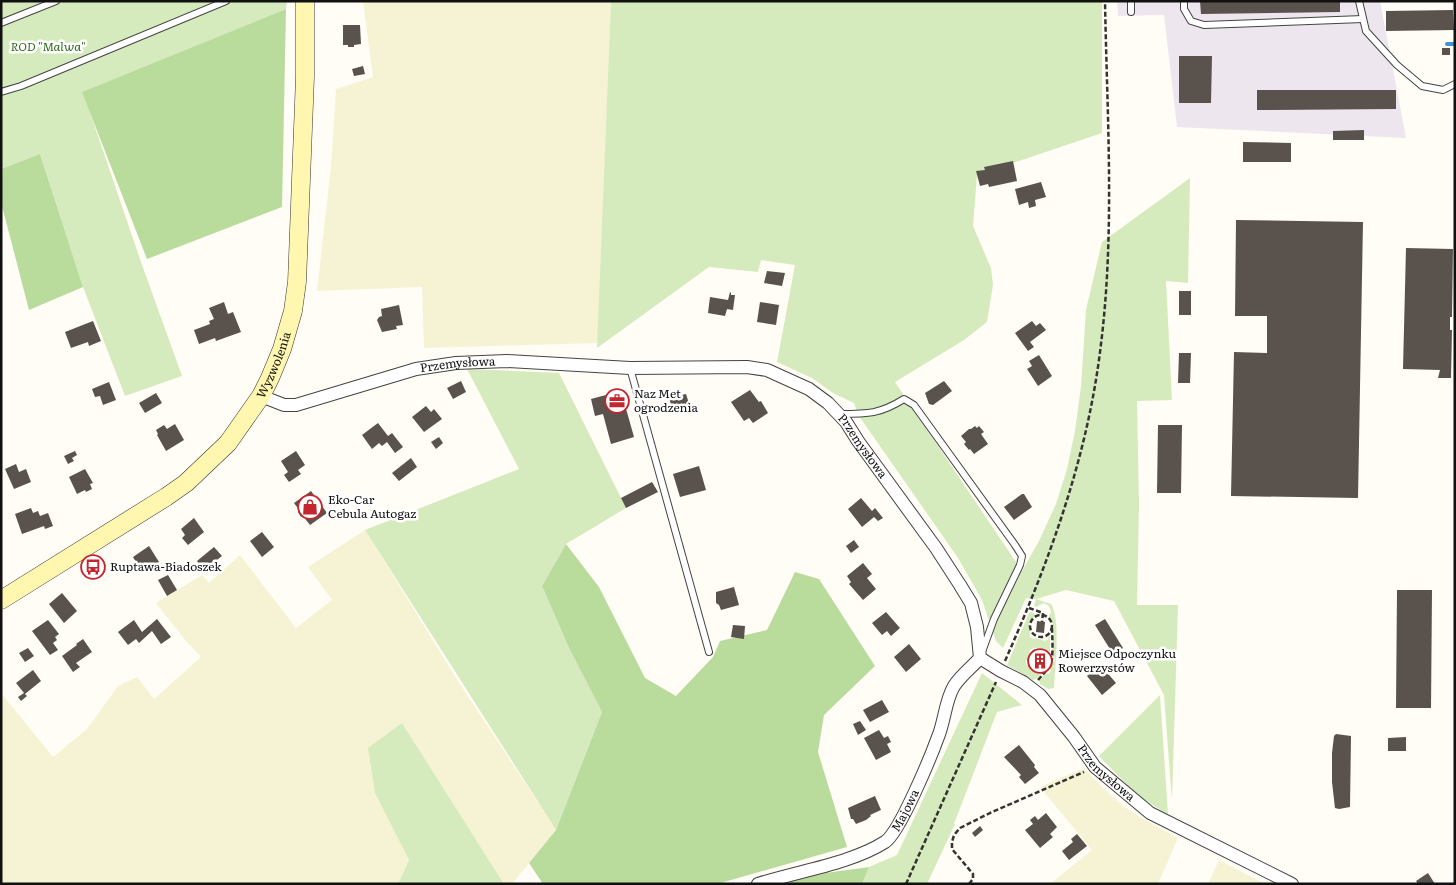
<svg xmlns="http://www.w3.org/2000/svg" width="1456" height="885" viewBox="0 0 1456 885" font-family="Literata,serif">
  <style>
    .industrial { fill: #eee6ef }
    .farmland { fill: #f6f3d4 }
    .green { fill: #d5ebbd }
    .forest { fill: #b9dc9c }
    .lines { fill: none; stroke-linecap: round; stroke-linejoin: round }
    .stream { stroke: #3f96cf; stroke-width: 4 }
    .building { fill: #5a524d }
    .lane-casing { stroke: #444; stroke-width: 8 }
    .street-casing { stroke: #444; stroke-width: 14 }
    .secondary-casing { stroke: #333; stroke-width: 19 }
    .path { stroke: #333; stroke-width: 2.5; stroke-dasharray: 5 2.5; stroke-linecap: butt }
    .lane { stroke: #fff; stroke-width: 6 }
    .street { stroke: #fff; stroke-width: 12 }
    .secondary { stroke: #fff6b0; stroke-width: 18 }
    .labels { text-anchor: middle; stroke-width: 5; stroke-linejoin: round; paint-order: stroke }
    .park-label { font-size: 12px; font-style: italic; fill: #2f6b1f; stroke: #fff }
    .street-label { font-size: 12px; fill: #111; stroke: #fff }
    .poi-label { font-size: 12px; fill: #111; stroke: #fff; text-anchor: start }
  </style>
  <rect width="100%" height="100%" fill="#fffdf5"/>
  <!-- industrial -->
  <polygon class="industrial" points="1117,1 1380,1 1406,138 1177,127 1164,15 1118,16"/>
  <!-- farmland -->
  <g class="farmland">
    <polygon points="363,1 611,1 598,343 424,348 422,287 317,291 331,167 336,89 373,77"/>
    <polygon points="365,530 458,681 556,830 512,884 504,884 402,723 375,793 409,860 398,884 1,884 1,693 53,757 87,729 118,686 137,677 154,699 201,657 186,641 156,603 202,575 209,583 240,555 296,628 332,600 308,567"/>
    <polygon points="1084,768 1101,786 1123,806 1140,817 1178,838 1158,884 1050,884 1092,850 1040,787"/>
    <polygon points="1219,860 1265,884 1208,884"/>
  </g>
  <!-- green -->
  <g class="green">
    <polygon points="1,1 287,1 286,9 83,92 141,262 182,376 125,396 83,287 40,154 1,169"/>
    <polygon points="611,1 1102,1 1102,133 977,175 973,226 991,268 993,285 987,322 964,340 895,382 1022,571 1039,541 1056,504 1067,469 1075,431 1081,386 1086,310 1102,242 1190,178 1188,283 1166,281 1172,400 1137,401 1139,504 1137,605 1178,605 1172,801 1164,695 1114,601 1066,590 1036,599 1026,598 1003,648 996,641 982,600 958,558 859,416 854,403 833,393 812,378 777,362 795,265 761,260 758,272 709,267 597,348"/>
    <polygon points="467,369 559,373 626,508 566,544 542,586 569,648 602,712 556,830 365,530 519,469"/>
    <path d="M1036,599l15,5c10,15 4,64 3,84l-6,1 -8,-5 -1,-4 7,-7 2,1 3,-3 -1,-2 3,-7h2l-1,-5h-2l2,-31 -5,-10 2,-4 -2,-6 -5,-3 -8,4 -2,-1z"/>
    <path d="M1032,612l4,3 -7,7 1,15 4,2 1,-1 10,3 4,-2 -1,-2 2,-2v17c-7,-5 -16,-6 -21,-1l2,1 -4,8h-1v5h2c3,6 7,8 13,9l-5,5 -3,1 -26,-15 22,-52z"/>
    <polygon points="982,673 1022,705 997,712 954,824 955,824 927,884 862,884 869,867 897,855"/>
    <polygon points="1160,695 1168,815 1136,794 1099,756"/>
    <polygon points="402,723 504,884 398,884 409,860 375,793 368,748"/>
  </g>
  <!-- forest -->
  <g class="forest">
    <polygon points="286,9 282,207 147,259 82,92"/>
    <polygon points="40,154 83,287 29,310 1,202 1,169"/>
    <polygon points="566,544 599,587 645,678 676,696 713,657 720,641 767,630 795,572 819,579 875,666 824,715 818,752 847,847 717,884 543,884 529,863 556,830 602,712 569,648 542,586"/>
    <polygon points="869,867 862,884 773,884 789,878"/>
  </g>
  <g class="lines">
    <!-- stream -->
    <polyline class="stream" points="1447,44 1455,44"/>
  </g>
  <!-- building -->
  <g class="building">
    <polygon points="1200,1 1340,1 1340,12 1201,14"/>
    <polygon points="1453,10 1454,30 1386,31 1386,11"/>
    <polygon points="343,25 360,25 361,44 354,45 354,47 348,47 348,45 343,45"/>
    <rect x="1442" y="48" width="8" height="7"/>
    <polygon points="1179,56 1212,56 1211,103 1179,103"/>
    <polygon points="363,66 365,74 354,76 352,69"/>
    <polygon points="1257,90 1396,90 1396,109 1257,110"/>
    <polygon points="1364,130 1364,140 1333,140 1333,131"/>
    <polygon points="1243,142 1291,143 1291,162 1243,162"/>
    <polygon points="1013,161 1017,181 989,187 988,184 980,186 976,171 985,170 984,167"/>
    <polygon points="1041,182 1046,197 1035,200 1036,206 1029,208 1028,202 1019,205 1015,189"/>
    <polygon points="1236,220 1363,222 1358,498 1231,496 1234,352 1267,353 1267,316 1235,316"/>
    <polygon points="1406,248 1453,249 1452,317 1450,317 1450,330 1452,330 1451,378 1438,378 1440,370 1403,369"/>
    <polygon points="767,271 785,273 782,286 764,283"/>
    <rect x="1179" y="291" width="12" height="24"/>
    <polygon points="730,292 731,293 731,295 735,295 733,310 727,309 725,316 708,313 710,297 728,300"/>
    <polygon points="224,302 228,314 233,312 241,332 216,341 215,338 199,344 194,330 210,324 209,321 214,319 209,308"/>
    <polygon points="760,302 779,305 776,325 757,322"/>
    <polygon points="399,305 403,325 396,326 397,329 382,332 377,320 379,317 382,316 381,309"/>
    <polygon points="93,321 101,341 89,346 88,342 71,348 65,332"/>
    <polygon points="1032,321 1036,326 1040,323 1046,330 1030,342 1034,347 1028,351 1015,333"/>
    <polygon points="1179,353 1191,353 1190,383 1178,383"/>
    <polygon points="1039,355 1052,376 1038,386 1027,369 1032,366 1029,361"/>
    <polygon points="461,381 466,392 453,399 447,388"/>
    <polygon points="944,381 952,391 933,405 929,404 925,393"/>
    <polygon points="109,382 116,400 103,405 100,396 95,397 92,389"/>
    <polygon points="750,390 759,402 761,401 768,413 753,423 749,418 744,421 731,402"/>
    <polygon points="621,391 634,437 611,444 603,414 595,416 591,399"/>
    <polygon points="156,393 162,403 145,413 139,403"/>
    <polygon points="686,394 690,407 673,411 669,398"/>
    <polygon points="426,406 431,412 434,409 442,419 424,432 412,417"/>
    <polygon points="378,423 388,436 392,433 403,447 395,453 387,442 382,446 379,443 372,449 362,435"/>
    <polygon points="175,424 184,440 166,451 157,435 158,434 156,430 164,425 167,429"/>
    <polygon points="1158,425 1182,425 1181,493 1157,493"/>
    <polygon points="975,426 977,428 979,426 984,432 981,434 988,444 974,454 970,449 969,450 964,444 966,442 961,436 969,429 971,429"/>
    <polygon points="439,437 443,443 436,449 431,442"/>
    <polygon points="75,451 77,455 72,458 74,461 68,464 64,456"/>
    <polygon points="296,451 305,465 298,470 301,474 289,482 284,475 288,472 281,461"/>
    <polygon points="411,458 417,467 399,481 392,473"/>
    <polygon points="16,464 19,472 26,469 31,482 14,489 5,469"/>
    <polygon points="699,466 706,490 680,497 673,474"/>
    <polygon points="85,469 93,483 90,484 92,489 86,492 85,490 77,494 69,477"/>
    <polygon points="652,482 658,492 626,508 621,498"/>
    <polygon points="311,491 327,513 310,525 303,516 301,517 298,512 300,511 294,503"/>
    <polygon points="1022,494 1024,494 1032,507 1014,520 1004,507"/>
    <polygon points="861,498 872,511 875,508 883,518 878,521 874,517 862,527 848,509"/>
    <polygon points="31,508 33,513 38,511 40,516 48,513 53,526 45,529 44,526 22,534 15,514"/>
    <polygon points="194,518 204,532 188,545 182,538 185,535 181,529"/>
    <polygon points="262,532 274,547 262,557 250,541"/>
    <polygon points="854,540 859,547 851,553 846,546"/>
    <polygon points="149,546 159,562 154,565 156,569 152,572 150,568 142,573 133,557"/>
    <polygon points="214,547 222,556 204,570 197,561"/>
    <polygon points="863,563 872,574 867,578 876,589 863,600 849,584 851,582 847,576"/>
    <polygon points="168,575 177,590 167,596 158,580"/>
    <polygon points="734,587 739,605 721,610 719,605 716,603 716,592"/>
    <polygon points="1397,590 1432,590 1431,708 1396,708"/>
    <polygon points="62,593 77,611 64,623 49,604"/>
    <polygon points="886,612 900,628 891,636 887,631 882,635 872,623"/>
    <polygon points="157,619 171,637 161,644 152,631 139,643 136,639 128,645 118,632 134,620 142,632"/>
    <polygon points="1105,619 1123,648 1113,654 1095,625"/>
    <polygon points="48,620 59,634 55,637 57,640 53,643 58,650 50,655 32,631"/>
    <polygon points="1037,621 1045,622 1044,633 1036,632"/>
    <polygon points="733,625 745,626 744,639 731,637"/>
    <polygon points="83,639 92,652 76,663 80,667 73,672 62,656 77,645 76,644"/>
    <polygon points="909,644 921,659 906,672 894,657"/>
    <polygon points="28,648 34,656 25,662 19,653"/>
    <polygon points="1037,655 1047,659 1044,667 1034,662"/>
    <polygon points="1097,668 1100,672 1104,669 1116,683 1102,695 1087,676"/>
    <polygon points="33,670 41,681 25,694 27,696 21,701 18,697 24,693 16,683"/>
    <polygon points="882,700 889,712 870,722 863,710"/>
    <polygon points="860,721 866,730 858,735 853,724"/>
    <polygon points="879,730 884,738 888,736 891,742 887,744 891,752 876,760 864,738"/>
    <polygon points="1336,734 1351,736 1350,807 1339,809 1335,808 1332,782 1332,753 1334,736"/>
    <polygon points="1406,737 1406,751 1388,751 1388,738"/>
    <polygon points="1019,745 1035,765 1034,767 1039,773 1025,784 1019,777 1021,775 1004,757"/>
    <polygon points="875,796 881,810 870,815 871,816 866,820 856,824 853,819 851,819 848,808"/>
    <polygon points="1046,813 1057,827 1050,834 1053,837 1040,848 1025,830 1033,824 1030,820 1035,816 1038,820"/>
    <polygon points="980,826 983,830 975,837 972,833"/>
    <polygon points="1077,834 1087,846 1069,860 1062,851 1073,842 1071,839"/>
    <polygon points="1428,873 1435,884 1418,884 1416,881"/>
  </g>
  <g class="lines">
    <!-- lane casing -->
    <g class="lane-casing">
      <g id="lane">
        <polyline points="1131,1 1131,12"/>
        <polyline points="1184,1 1184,9 1191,21 1204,25 1363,19"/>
        <polyline points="1359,1 1366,31 1397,65 1422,86 1443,90 1455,84"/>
        <polyline points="1,23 56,1"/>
        <polyline points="1,92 21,86 226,1"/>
        <polyline points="630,368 709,652"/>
        <path d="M840,414c28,0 40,0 64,-15l10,6 101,140 7,11 -2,9 -26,54 -12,33"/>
      </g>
    </g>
    <!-- street casing -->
    <g class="street-casing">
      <g id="street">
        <path id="s1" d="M261,396l23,9h12l120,-36 40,-6 51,-2 123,7 117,-1 20,3 42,19 19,14 18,19 12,19 78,107 24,37 11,18 6,24 3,31 21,13 22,11 17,13 34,42 21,30 55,46 142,71"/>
        <path id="s2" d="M758,884c40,-13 92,-20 127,-42 15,-10 46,-86 53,-105 7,-17 7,-36 16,-51 7,-11 18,-19 26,-28"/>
      </g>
    </g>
    <!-- secondary casing -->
    <g class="secondary-casing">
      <g id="secondary">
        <path id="s3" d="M1,600l165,-103 20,-14 42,-40 33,-47 9,-18 12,-29 11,-38 4,-29 8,-205v-76"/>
      </g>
    </g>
    <!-- path -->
    <g class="path">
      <polyline points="1029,608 1043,613 1042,622"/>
      <circle cx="1041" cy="626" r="11"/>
      <path d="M1005,661c45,-102 83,-205 96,-317 14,-113 6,-229 4,-343"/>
      <path d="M1051,661l-1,-6 -7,-5 -9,1 -5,8c0,10 14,20 21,7 4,-8 2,-30 2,-40"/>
      <polyline points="1045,663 1050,665"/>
      <polyline points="1038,680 1046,671"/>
      <polyline points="906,884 996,682"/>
      <polyline points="969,884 973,879 973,874 952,849 952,842 954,835 960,828 990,813 1084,772"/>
    </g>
    <!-- lane -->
    <use href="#lane" class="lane"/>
    <!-- street -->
    <use href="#street" class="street"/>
    <!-- secondary -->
    <use href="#secondary" class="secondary"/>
  </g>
  <!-- icons -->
  <defs>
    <g id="office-ring" transform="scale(1.25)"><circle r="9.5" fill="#fff" stroke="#c4262e" stroke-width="1.5"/><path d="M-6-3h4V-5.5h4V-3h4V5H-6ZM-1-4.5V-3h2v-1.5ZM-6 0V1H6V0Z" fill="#c4262e"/></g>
    <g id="shop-ring" transform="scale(1.25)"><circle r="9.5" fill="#fff" stroke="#c4262e" stroke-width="1.5"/><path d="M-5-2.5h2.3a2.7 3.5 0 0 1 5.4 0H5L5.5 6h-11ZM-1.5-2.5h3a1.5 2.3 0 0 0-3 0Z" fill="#c4262e"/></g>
    <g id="bus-ring" transform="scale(1.25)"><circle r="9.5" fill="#fff" stroke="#c4262e" stroke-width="1.5"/><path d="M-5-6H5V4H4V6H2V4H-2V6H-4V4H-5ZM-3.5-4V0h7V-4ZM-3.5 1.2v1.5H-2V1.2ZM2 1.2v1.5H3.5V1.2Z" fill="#c4262e"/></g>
    <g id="building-ring" transform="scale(1.25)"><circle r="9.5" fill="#fff" stroke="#c4262e" stroke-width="1.5"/><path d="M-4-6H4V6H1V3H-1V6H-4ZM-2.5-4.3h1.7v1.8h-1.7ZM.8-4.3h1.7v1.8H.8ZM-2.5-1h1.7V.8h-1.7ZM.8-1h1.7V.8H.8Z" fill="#c4262e"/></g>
  </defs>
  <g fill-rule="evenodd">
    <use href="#office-ring" x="617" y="401"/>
    <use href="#shop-ring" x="310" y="507"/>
    <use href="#bus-ring" x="93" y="567"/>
    <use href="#building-ring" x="1040" y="661"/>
  </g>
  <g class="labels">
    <!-- park labels -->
    <g class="park-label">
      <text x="48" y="51">ROD "Malwa"</text>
    </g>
    <!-- street labels -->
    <g class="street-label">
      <text dy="4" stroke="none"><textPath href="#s3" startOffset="368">Wyzwolenia</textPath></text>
      <text dy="4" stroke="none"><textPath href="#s1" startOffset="204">Przemysłowa</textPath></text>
      <text dy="4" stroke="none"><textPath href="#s1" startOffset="639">Przemysłowa</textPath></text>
      <text dy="4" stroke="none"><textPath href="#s1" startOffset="1059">Przemysłowa</textPath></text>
      <text dy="4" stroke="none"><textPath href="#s2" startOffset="172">Majowa</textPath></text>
    </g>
    <!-- poi labels -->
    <g class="poi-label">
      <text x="634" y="398">Naz Met<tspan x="634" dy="14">ogrodzenia</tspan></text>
      <text x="328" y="504">Eko-Car<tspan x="328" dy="14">Cebula Autogaz</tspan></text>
      <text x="110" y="571">Ruptawa-Biadoszek</text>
      <text x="1058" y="658">Miejsce Odpoczynku<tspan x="1058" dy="14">Rowerzystów</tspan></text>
    </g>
  </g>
  <!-- border -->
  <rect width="1456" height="885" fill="none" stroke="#111111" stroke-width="5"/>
</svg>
